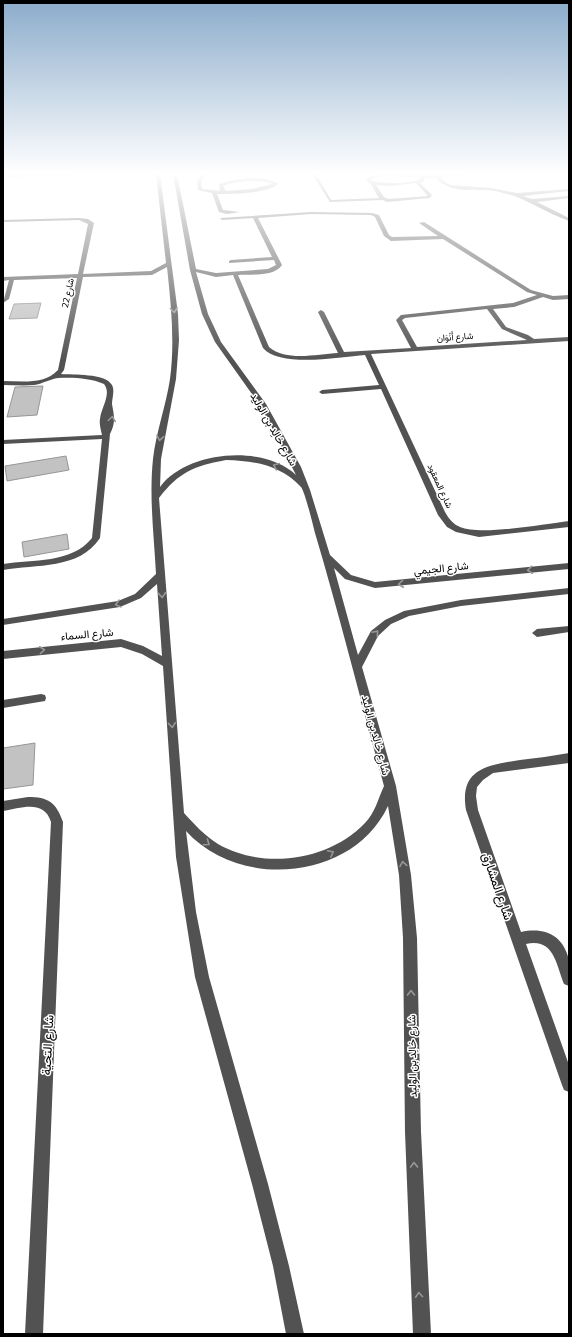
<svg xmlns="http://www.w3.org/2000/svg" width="572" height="1337" viewBox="0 0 572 1337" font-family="Commissioner,Vazirmatn,sans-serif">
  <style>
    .building { fill: #c2c2c2; stroke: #969696 }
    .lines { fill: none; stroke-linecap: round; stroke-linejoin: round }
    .minor { fill: #525252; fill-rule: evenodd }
    .oneway { stroke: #979797 }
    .labels { text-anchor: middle; stroke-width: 3; stroke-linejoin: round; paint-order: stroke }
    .far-street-label { font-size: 9px; fill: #000; stroke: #fff }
    .street-label { font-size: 11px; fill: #000; stroke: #fff }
    .near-street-label { font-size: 13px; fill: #000; stroke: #fff }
  </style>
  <rect width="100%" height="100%" fill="#fff"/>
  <!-- building -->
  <g class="building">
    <polygon points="41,303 37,318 9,319 14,304"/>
    <polygon points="43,386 37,415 7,417 15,387"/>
    <polygon points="66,456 69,470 7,481 5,466"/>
    <polygon points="67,534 69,549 24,557 22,542"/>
    <polygon points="35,743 33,785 3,789 3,748"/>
  </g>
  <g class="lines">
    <!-- minor -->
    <g class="minor">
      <polygon points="82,174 80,175 3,177 3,175"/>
      <path d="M156,174h4l18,140 1,26 -3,39 -15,80 -1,28c27,-36 103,-43 136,-12l-25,-49 -12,-22 -44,-62 -13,-28 -12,-44 -17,-96h4l19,95 20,4 52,-4 8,-4 -2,-5 -45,3v-2l2,-1 41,-3 -19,-39 -31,2 -2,-2 91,-6 61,1 7,2 10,20 3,2 46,-1 -19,-13 5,-1 107,68 22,6 16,-1v4l-16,1 -10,-3 -29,10 -21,2 13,18 22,8 6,4 35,-2v4l-198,13 74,158c4,7 8,12 15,15 21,9 84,-3 109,-6v6l-90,10 -23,-5 -9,-5 -9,-12 -57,-126 -59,5 -3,-2 3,-2 57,-5 -14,-30c-25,2 -85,13 -102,-7l-30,-73 -17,2 -20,-5 12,42 13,28 45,62 35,63 9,23 20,65 21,20 24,7 194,-19v6l-194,19 -30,-9 -11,-11 24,87 13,-24 14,-11 19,-9 57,-11 108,-12v6l-108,12 -52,10 -18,8 -13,12 -16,31 34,119 15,89 6,63 4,194 10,202h-18l-8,-202 -2,-194 -4,-63 -11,-69c-35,75 -149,84 -202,25l10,81 13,65 59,207 21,82 15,68h-18l-13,-68 -21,-82 -57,-207 -19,-120 -13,-191 -21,-12 -21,-7 -118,12v-8l118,-12 22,7 19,10 -5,-72 -16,14 -21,9 -117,18v-6l115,-18 17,-7 21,-20c-2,-38 -7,-77 -3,-115 3,-27 13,-53 17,-80 5,-37 1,-74 -3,-112l-15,8 -69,2 -19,93 -3,4c12,1 44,-1 51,11 3,6 0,13 0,19 2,12 4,18 -2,30l-10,104c-21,32 -64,26 -97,32v-6c30,-5 68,0 89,-26l10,-99 -99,5v-4l99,-5c-1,-5 -3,-11 -2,-16 1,-11 12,-25 4,-35 -13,-6 -32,-7 -46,-6 -8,1 -16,6 -24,7 -10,1 -21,0 -31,0v-4c19,0 41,4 55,-11l19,-92 -63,2 -5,19 -6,4 6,-23 -6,1v-4l75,-3 10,-50 -9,-4 -76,2v-2l76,-2 9,1 6,4 -11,51 68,-3 15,-8zM311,214l60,1 4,2 9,19 7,5 52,-2 84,53 10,3 -24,8 -112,12 -5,5 15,28 -67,4 -20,-40 -3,-2 -3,2 20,41c-21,1 -51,9 -69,-6l-31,-72c13,-1 36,2 44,-10l-24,-47zM487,309l15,20 25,11 -110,7 -15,-27 3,-2zM226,460c29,1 54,5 75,27 4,5 12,38 14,46 25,84 46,169 69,253 -6,13 -9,27 -19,37 -36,38 -102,47 -147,21 -13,-8 -24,-20 -34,-31l-25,-315c20,-26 35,-32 67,-38z"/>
      <path d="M201,174h4l-4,8 1,7 18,2 -1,-7c15,-6 47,-10 59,0 -12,10 -45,10 -61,10l6,16 17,2 -13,2 -8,-2 -7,-19 -14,-3 -1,-8zM249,181l17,1 7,2 -21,5 -26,2 -3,-5 9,-3z"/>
      <path d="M312,174h4l15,26 48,-2 -9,-15 -5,-3 6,-4 8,-2 55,1 -1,-1h35l-2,1 -26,2 6,6 5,2 40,3 26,5 52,-4v2l-46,5 9,3 37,-3v2l-32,4 32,16v3c-26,-9 -45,-25 -74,-30 -20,-3 -44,4 -59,-13h-11l-2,4 -3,1 12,12 -2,3 -43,4 -4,-2 -53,2zM380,176l41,1c-4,8 -43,7 -51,3zM416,183l12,13 -40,3 -4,-2 -8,-12 15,1z"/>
      <polygon points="569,626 569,632 537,637 532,633 537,629"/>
      <polygon points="41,694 45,695 46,698 45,701 3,708 3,700"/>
      <path d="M569,753v10l-76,10 -10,7 -6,7 -1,9 2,14 43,122c24,-5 42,3 48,28 2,8 0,18 0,26l-5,-2c-8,-20 -10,-46 -38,-40l43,121v27l-5,-2 -2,-5 -96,-275c-7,-41 21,-45 54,-50 16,-2 33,-4 49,-7z"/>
      <path d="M28,797c20,0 28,5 35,25l-20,512h-18l26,-512c-7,-23 -30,-14 -48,-11v-10z"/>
    </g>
  </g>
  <!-- one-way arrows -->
  <defs><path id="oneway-chevron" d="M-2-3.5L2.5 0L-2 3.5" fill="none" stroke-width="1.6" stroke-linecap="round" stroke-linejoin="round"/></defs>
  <g class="oneway">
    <use href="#oneway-chevron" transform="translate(174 310) rotate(83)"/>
    <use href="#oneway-chevron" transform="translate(112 419) rotate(-82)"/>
    <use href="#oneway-chevron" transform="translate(160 438) rotate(100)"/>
    <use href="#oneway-chevron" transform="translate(276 466) rotate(-157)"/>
    <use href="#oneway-chevron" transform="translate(530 570) rotate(174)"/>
    <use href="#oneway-chevron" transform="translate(401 584) rotate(174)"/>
    <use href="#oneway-chevron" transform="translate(162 595) rotate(86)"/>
    <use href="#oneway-chevron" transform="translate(118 604) rotate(165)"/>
    <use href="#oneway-chevron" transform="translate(376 633) rotate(-49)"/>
    <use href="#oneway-chevron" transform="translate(42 650) rotate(-6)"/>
    <use href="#oneway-chevron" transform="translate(172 725) rotate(85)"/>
    <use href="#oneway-chevron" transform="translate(207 843) rotate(35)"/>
    <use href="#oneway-chevron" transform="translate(331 853) rotate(-27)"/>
    <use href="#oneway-chevron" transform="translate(403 864) rotate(-100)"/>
    <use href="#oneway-chevron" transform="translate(411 993) rotate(-91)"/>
    <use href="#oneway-chevron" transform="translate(414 1165) rotate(-92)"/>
    <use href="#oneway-chevron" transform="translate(419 1295) rotate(-94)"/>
  </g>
  <!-- sky -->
  <linearGradient id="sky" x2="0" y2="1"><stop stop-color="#8baccb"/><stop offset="0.48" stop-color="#fff"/><stop offset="1" stop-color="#fff" stop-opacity="0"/></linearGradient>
  <rect width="572" height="361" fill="url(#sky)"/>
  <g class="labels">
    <!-- far-street labels -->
    <g class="far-street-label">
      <text transform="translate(68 293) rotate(-78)" y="3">شارع 22</text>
      <text transform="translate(455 337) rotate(-4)" y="3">شارع أَنْوَان</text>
      <text transform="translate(440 486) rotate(65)" y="3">شارع المعقود</text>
    </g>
    <!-- street labels -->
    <g class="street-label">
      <text transform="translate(274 429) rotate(60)" y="4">شارع خالِد بن الوليد</text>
      <text transform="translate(441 568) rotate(-6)" y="4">شارع الجيمي</text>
      <text transform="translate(87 634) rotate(-5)" y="4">شارع السماء</text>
      <text transform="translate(376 735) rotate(75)" y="4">شارع خالِد بن الوليد</text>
      <text transform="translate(412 1056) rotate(-91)" y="4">شارع خالِد بن الوليد</text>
    </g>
    <!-- near-street labels -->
    <g class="near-street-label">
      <text transform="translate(498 886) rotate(71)" y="5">شارع المشارق</text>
      <text transform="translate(47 1045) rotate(-87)" y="5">شارع التحية</text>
    </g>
  </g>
  <!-- border -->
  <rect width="572" height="1337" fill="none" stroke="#000000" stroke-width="8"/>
</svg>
